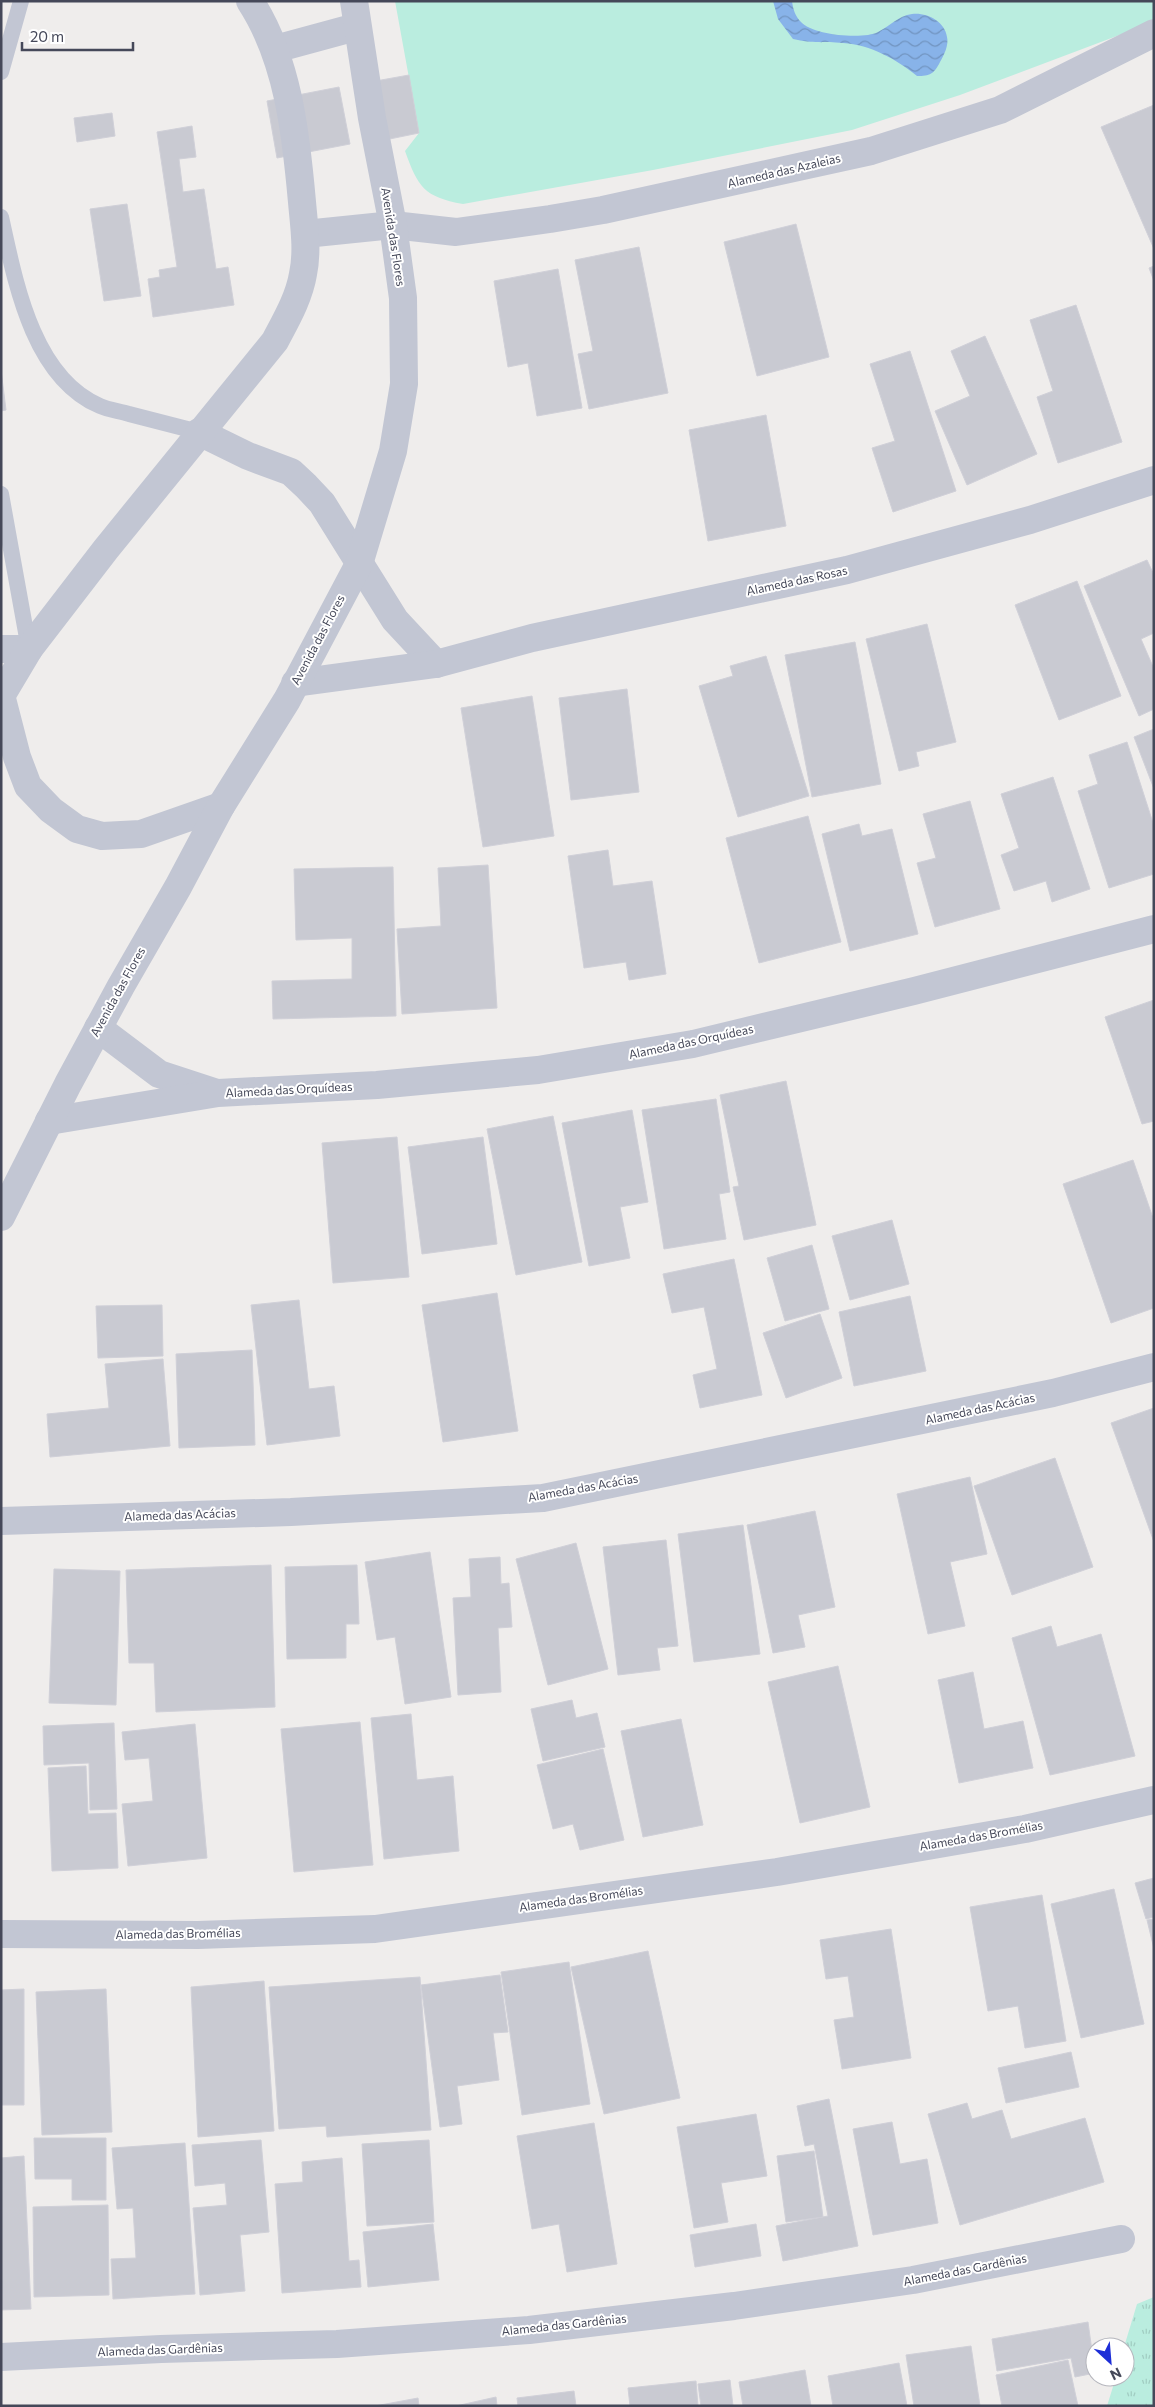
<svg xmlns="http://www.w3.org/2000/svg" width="1155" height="2407" viewBox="0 0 1155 2407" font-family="Commissioner,sans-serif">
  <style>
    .grass { fill: url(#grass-tufts) }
    .park { fill: #baeddf }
    .water { fill: url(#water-waves) }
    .building { fill: #c9cad2; stroke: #d0d0d8 }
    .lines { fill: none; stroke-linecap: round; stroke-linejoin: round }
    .lane { stroke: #c2c6d3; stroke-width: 16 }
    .street { stroke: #c2c6d3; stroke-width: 28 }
    .labels { text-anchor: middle; stroke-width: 4; stroke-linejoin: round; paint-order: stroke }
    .street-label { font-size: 12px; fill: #454859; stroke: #fff }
  </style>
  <defs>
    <pattern id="grass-tufts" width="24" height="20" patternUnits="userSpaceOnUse" patternTransform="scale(1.25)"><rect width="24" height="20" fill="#baeddf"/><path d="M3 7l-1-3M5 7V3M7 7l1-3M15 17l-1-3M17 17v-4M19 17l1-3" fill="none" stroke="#a1cdc2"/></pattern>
    <pattern id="water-waves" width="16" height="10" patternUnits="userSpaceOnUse" patternTransform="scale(1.25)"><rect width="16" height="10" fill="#88b3e9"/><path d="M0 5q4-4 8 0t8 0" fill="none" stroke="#7194c0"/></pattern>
  </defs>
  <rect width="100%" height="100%" fill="#efedec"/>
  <!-- grass -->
  <polygon class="grass" points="1154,2297 1154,2406 1107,2406 1116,2377 1125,2377 1124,2347 1137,2304"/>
  <!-- park -->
  <path class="park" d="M395,1h759v21l-194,73 -108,35 -199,40 -190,34c-39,-7 -45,-17 -58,-53l14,-18z"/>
  <!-- water -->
  <path class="water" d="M773,1h19c1,8 3,15 9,21 11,13 62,18 77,10 12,-6 20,-16 34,-18 14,-2 33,7 35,23 2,8 -3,18 -7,25 -6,12 -10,14 -23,14 -21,-17 -46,-31 -74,-33 -20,-2 -29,1 -50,-4l-15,-20z"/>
  <!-- building -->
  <g class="building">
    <polygon points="409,75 419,133 370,143 359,84"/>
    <polygon points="339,87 350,144 277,158 267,101"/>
    <polygon points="1154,105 1154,249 1101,127"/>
    <polygon points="112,113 115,136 77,142 74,118"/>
    <polygon points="192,126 196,157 179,159 183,192 204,189 216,269 228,267 234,305 153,317 148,279 160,277 159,270 177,267 157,132"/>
    <polygon points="127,204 141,296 104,301 90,209"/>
    <polygon points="796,224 829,357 757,376 724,242"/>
    <polygon points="639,247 668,393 589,409 578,354 593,351 575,260"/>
    <polygon points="1154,266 1154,281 1149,268"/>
    <polygon points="558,269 582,408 537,416 528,363 508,367 494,281"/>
    <polygon points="1076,305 1122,442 1058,463 1037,397 1053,391 1030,320"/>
    <polygon points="985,336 1037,454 967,485 935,411 970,396 951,351"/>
    <polygon points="910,351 956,491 893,512 872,448 895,441 870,364"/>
    <polygon points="1,370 6,410 1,411"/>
    <polygon points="766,415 786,526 708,541 689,430"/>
    <polygon points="1147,560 1154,575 1154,633 1141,639 1154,669 1154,709 1139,716 1084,586"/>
    <polygon points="1077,581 1121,696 1059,720 1015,605"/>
    <polygon points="927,624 956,742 916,752 919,766 899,771 866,639"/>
    <polygon points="855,642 881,784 812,797 785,655"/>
    <polygon points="766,656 809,796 738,817 699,686 733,676 730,666"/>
    <polygon points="627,689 639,792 571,800 559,698"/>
    <polygon points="532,696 554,836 483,847 461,708"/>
    <polygon points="1154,729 1154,789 1134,737"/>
    <polygon points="1127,742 1154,826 1154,874 1109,888 1078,791 1098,784 1089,755"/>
    <polygon points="1053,777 1090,889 1052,902 1046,881 1014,891 1001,855 1019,848 1001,794"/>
    <polygon points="970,801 1000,909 935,927 917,863 936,858 923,814"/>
    <polygon points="808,816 841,942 759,963 726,838"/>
    <polygon points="859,824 862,836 892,829 918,934 850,951 822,834"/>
    <polygon points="608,850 613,886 652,881 666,974 629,980 626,962 584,968 568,856"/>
    <polygon points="488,865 497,1008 402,1014 397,929 441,926 438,868"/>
    <polygon points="393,867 396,1016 273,1019 272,981 352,979 352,938 296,940 294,869"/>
    <polygon points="1154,1000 1154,1121 1142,1124 1105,1017"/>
    <polygon points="786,1081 816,1225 744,1240 733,1187 739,1186 720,1095"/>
    <polygon points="716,1099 730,1192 719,1194 726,1239 664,1249 642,1110"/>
    <polygon points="632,1110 648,1202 620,1207 630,1258 589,1266 562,1123"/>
    <polygon points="553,1116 582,1262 516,1275 487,1129"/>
    <polygon points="397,1137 409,1277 333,1283 322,1143"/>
    <polygon points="483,1137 497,1244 422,1254 408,1147"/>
    <polygon points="1133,1160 1154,1221 1154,1308 1111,1323 1063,1184"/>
    <polygon points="892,1220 909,1284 850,1300 832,1236"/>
    <polygon points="812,1245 829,1309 785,1321 767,1258"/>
    <polygon points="734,1259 762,1395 700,1408 693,1375 717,1369 704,1307 672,1313 663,1274"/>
    <polygon points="497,1293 518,1431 443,1442 422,1305"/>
    <polygon points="910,1296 926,1371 854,1386 839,1312"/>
    <polygon points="299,1300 309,1389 334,1386 340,1436 267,1445 251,1305"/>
    <polygon points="162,1305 163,1356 98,1358 96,1306"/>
    <polygon points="820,1314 842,1378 786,1398 763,1333"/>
    <polygon points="252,1350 255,1445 179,1448 176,1354"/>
    <polygon points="163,1359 170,1446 50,1457 47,1414 109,1408 105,1364"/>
    <polygon points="1154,1408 1154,1542 1111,1423"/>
    <polygon points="1055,1458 1093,1567 1012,1595 974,1486"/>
    <polygon points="970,1477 987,1554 950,1562 965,1626 928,1634 897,1494"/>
    <polygon points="815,1511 835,1607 798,1615 805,1647 773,1653 747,1525"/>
    <polygon points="743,1525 760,1654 694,1662 678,1534"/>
    <polygon points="666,1540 678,1646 657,1648 660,1670 618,1675 603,1547"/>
    <polygon points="576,1543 608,1669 548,1685 516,1559"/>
    <polygon points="430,1552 451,1697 405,1704 395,1637 377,1640 365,1562"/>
    <polygon points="500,1557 501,1584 509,1583 512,1627 498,1628 501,1692 458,1695 453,1598 471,1597 469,1559"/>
    <polygon points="271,1565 275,1707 156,1712 154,1663 129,1663 126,1570"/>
    <polygon points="357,1565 359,1624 346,1624 346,1658 287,1659 285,1567"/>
    <polygon points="54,1569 120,1571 116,1705 49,1703"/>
    <polygon points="1051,1626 1057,1647 1101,1634 1135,1756 1050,1775 1012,1638"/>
    <polygon points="838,1666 870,1807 800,1823 768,1682"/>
    <polygon points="973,1672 984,1729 1023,1721 1033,1768 959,1783 938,1680"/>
    <polygon points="572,1700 576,1718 597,1713 605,1747 543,1761 531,1709"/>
    <polygon points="411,1714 417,1780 453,1776 459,1851 384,1859 371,1718"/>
    <polygon points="681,1719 703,1825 643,1837 621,1731"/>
    <polygon points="360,1722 373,1865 294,1872 281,1729"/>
    <polygon points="114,1723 117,1809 90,1810 89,1763 44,1765 43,1726"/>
    <polygon points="195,1724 207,1858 128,1866 122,1804 153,1801 149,1758 125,1760 122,1732"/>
    <polygon points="603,1749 624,1840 580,1850 573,1824 553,1829 537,1765"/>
    <polygon points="86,1766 88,1814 116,1813 118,1868 52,1871 48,1768"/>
    <polygon points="1154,1878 1154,1917 1146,1919 1135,1883"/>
    <polygon points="1114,1889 1144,2024 1081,2038 1051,1904"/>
    <polygon points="1042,1895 1066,2041 1025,2048 1018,2006 988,2011 970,1907"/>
    <polygon points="1154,1919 1154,1949 1147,1920"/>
    <polygon points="891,1929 911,2058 842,2069 834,2020 854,2017 848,1976 826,1979 820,1940"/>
    <polygon points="648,1951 680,2098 604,2114 571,1967"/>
    <polygon points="569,1962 590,2104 522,2115 501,1972"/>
    <polygon points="500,1975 508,2032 493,2033 499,2080 457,2086 462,2124 440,2127 421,1985"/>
    <polygon points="420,1977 431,2130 327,2137 326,2126 279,2129 269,1987"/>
    <polygon points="264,1981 274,2131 198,2137 191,1987"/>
    <polygon points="24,1989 24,2105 1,2105 1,1990"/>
    <polygon points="106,1989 112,2132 42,2135 36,1992"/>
    <polygon points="1071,2052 1079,2087 1006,2103 998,2068"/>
    <polygon points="829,2099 858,2246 783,2261 776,2226 828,2216 814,2144 805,2146 797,2106"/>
    <polygon points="967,2103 972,2119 1002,2110 1011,2139 1085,2118 1104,2182 960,2225 928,2114"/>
    <polygon points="756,2114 767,2176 721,2183 728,2222 694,2228 677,2127"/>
    <polygon points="892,2122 900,2164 927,2159 938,2223 873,2235 853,2129"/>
    <polygon points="594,2123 617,2264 567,2272 559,2224 532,2229 517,2136"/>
    <polygon points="34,2138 106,2138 106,2200 72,2200 72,2179 35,2179"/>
    <polygon points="261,2140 269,2232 240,2235 245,2291 200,2295 193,2208 227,2205 225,2183 195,2186 192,2145"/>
    <polygon points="429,2140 434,2222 367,2226 362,2144"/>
    <polygon points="185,2143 195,2294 113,2299 111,2259 136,2258 133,2208 117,2209 112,2148"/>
    <polygon points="814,2151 823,2217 786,2222 777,2156"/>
    <polygon points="24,2156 31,2309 1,2310 1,2158"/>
    <polygon points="342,2158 349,2261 359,2260 361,2287 282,2293 275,2184 303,2182 302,2162"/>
    <polygon points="108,2205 109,2295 34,2297 33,2207"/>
    <polygon points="433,2224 439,2280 368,2287 363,2232"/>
    <polygon points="756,2224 761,2256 695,2267 690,2235"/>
    <polygon points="1088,2322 1095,2373 1075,2377 1071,2358 997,2371 992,2339"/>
    <polygon points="971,2346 980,2406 914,2406 906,2355"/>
    <polygon points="1068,2360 1078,2406 1002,2406 996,2375"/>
    <polygon points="899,2363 907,2406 833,2406 828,2376"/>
    <polygon points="805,2370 811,2406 743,2406 739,2382"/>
    <polygon points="730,2380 733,2406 701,2406 698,2384"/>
    <polygon points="696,2381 698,2406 630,2406 628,2388"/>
    <polygon points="574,2391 576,2406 518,2406 517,2398"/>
    <polygon points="496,2397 497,2406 456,2406"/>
    <polygon points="418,2398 419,2406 375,2406"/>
  </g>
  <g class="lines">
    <!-- lane -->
    <g class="lane">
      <polyline points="1,72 21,1"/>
      <path d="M1,217c14,63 31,160 99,189 9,4 20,5 29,8 24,6 47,12 70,18"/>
      <polyline points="1,494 29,649"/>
    </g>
    <!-- street -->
    <g class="street">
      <polyline points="275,49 356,27"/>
      <polyline points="305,234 393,225 456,232 550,219 603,210 871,151 1000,110 1154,33"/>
      <polyline points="199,432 248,456 291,472 306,486 322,503 395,620 436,664"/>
      <polyline points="1,649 29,649"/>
      <polyline points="295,683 436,664 532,638 847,570 1030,520 1154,480"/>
      <polyline points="1,695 17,757 28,786 51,810 77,829 102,836 141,834 221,806"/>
      <path d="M1,696l28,-47 77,-100 169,-208c11,-21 24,-43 28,-67 5,-23 1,-49 -1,-72 -6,-68 -14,-143 -52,-201"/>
      <polyline points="98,1028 159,1074 214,1092"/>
      <polyline points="49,1121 218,1093 377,1085 538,1070 693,1044 914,991 1154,929"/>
      <polyline points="1,1217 68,1084 121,986 178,887 221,806 287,700 359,564 393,451 404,384 403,298 393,225 372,118 354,1"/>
      <polyline points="1,1521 291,1512 543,1498 1053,1393 1154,1367"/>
      <polyline points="1,1934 198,1935 375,1929 777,1872 1025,1829 1154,1800"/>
      <polyline points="1,2357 161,2349 337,2344 529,2330 734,2306 913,2280 1121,2239"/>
    </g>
  </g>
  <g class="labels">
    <!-- street labels -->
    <g class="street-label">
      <text transform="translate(784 171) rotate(-13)" y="4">Alameda das Azaleias</text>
      <text transform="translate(393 237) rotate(81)" y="4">Avenida das Flores</text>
      <text transform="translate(797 581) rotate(-12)" y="4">Alameda das Rosas</text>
      <text transform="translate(318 640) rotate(-62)" y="4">Avenida das Flores</text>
      <text transform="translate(118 992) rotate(-61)" y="4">Avenida das Flores</text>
      <text transform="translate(691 1042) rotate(-12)" y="4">Alameda das Orquídeas</text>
      <text transform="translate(289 1090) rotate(-3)" y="4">Alameda das Orquídeas</text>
      <text transform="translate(980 1409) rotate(-12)" y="4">Alameda das Acácias</text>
      <text transform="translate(583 1488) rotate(-10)" y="4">Alameda das Acácias</text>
      <text transform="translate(180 1515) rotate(-2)" y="4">Alameda das Acácias</text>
      <text transform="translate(981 1836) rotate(-10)" y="4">Alameda das Bromélias</text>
      <text transform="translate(581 1899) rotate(-8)" y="4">Alameda das Bromélias</text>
      <text transform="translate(178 1934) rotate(-1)" y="4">Alameda das Bromélias</text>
      <text transform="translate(965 2270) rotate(-11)" y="4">Alameda das Gardênias</text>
      <text transform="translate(564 2325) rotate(-6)" y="4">Alameda das Gardênias</text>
      <text transform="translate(160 2350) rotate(-2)" y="4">Alameda das Gardênias</text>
    </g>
  </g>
  <!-- border -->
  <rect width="1155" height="2407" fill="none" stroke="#454859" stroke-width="5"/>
  <!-- north arrow -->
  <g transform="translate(1110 2362) rotate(154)"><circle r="24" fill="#ffffff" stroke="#b5b6bd"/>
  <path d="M0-4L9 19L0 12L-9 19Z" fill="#1d2ed7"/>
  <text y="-8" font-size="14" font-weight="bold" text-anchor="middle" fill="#454859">N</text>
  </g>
  <!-- scale -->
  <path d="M22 42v8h111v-8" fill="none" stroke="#454859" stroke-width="2.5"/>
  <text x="30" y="42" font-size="15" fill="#454859" stroke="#ffffff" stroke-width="4" paint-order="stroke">20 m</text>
</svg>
